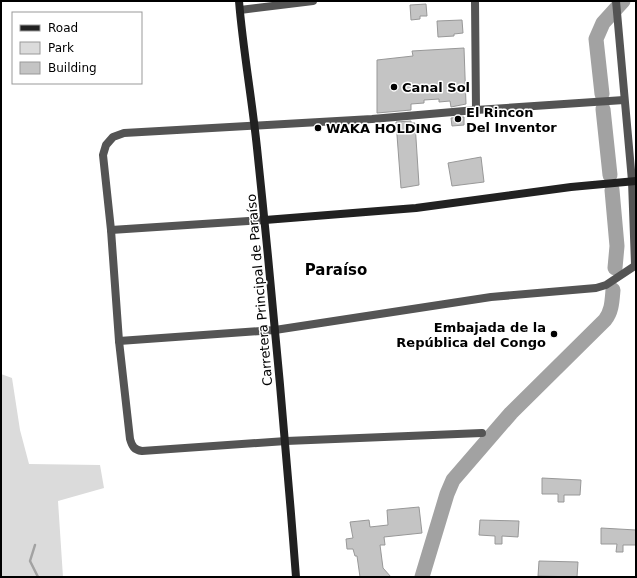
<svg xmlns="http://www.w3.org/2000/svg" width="637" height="578" viewBox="0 0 637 578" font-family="'DejaVu Sans',sans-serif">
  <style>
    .green { fill: #dbdbdb }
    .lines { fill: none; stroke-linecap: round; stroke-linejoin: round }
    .stream { stroke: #a2a2a2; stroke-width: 2.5 }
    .river { stroke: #a2a2a2; stroke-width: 15 }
    .building { fill: #c4c4c4; stroke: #989898 }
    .street { stroke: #545454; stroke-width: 8 }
    .secondary { stroke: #212121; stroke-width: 8 }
    .poi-dot { fill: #000; stroke: #fff; stroke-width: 1.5 }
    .labels { text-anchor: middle; stroke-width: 3; stroke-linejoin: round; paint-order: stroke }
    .poi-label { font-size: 13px; font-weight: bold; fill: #000; stroke: #fff; text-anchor: start }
    .street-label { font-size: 13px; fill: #000; stroke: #fff }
    .quarter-label { font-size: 15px; font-weight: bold; fill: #000; stroke: #fff }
  </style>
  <rect width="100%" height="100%" fill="#fff"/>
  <!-- green -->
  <polygon class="green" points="1,374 12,378 20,430 29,464 100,465 104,488 58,501 63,577 1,577"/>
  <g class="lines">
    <!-- stream -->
    <polyline class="stream" points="35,545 30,561 38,577"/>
    <!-- river -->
    <g class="river">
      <polyline points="602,94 596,39 603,23 623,1"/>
      <polyline points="603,109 610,175"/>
      <polyline points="612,190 617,246 615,268"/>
      <path d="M422,577l25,-83 6,-14 58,-67 94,-93c7,-9 7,-19 8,-30"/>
    </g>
  </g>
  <!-- building -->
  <g class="building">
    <polygon points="426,4 427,16 420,16 420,19 411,20 410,5"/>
    <polygon points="462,20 463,33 454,34 454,36 438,37 437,21"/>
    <polygon points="464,48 466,104 451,107 450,101 439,102 439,99 424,100 424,103 411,104 411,110 377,113 377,60 413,56 412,51"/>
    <polygon points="464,117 464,125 452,126 451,118"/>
    <polygon points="411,121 411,123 415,123 419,185 401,188 396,122"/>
    <polygon points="481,157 484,182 452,186 448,163"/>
    <polygon points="542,478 581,480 580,495 564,495 564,502 558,502 558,494 542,494"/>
    <polygon points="419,507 422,533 384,537 385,545 380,545 383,568 391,577 360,577 357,556 355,556 353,549 347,549 346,539 353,538 350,522 369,520 370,527 388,525 387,510"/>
    <polygon points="480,520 519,521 518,537 502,536 502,544 495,544 495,536 479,535"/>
    <polygon points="601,528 636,530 636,545 623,545 623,552 616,552 617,544 601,544"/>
    <polygon points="539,561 578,562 577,577 538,576"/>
  </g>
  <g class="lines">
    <!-- street -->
    <g class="street">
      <polyline points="475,1 476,110"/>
      <polyline points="616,1 632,181 635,264"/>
      <polyline points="240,10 313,1"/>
      <polyline points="111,230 265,220"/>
      <polyline points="119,341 275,330 491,297 596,288 606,285 636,265"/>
      <path d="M482,433l-196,8 -144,10c-8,-1 -10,-5 -12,-12l-11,-98 -8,-111 -8,-75 3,-10 7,-8 11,-4 248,-14 104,-9 148,-10"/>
    </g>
    <!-- secondary -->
    <g class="secondary">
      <path d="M239,1c4,49 13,98 18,147 15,143 28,286 39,429"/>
      <polyline points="265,220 416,208 571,187 636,181"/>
    </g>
  </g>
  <!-- markers -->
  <g class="poi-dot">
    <circle cx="394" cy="87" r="4"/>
    <circle cx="458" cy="119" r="4"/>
    <circle cx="318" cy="128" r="4"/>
    <circle cx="554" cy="334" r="4"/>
  </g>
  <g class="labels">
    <!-- poi labels -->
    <g class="poi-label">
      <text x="402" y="92">Canal Sol</text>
      <text x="466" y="117">El Rincon<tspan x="466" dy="15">Del Inventor</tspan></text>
      <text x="326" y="133">WAKA HOLDING</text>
      <text x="546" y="332" text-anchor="end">Embajada de la<tspan x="546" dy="15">República del Congo</tspan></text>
    </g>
    <!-- street labels -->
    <g class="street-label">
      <text transform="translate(259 290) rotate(-95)" y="5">Carretera Principal de Paraíso</text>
    </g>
    <!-- quarter labels -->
    <g class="quarter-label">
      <text x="336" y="275">Paraíso</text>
    </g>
  </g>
  <!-- border -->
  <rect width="637" height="578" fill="none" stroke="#000000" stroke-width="4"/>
  <!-- legend -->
  <rect x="12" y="12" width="130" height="72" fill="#ffffff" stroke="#999999"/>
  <rect x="20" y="25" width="20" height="6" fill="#212121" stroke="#999999"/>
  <text x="48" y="32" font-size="12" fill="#000000">Road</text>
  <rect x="20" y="42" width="20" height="12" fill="#dbdbdb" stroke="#999999"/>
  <text x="48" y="52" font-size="12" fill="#000000">Park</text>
  <rect x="20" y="62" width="20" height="12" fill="#c4c4c4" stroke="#999999"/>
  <text x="48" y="72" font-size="12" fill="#000000">Building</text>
</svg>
